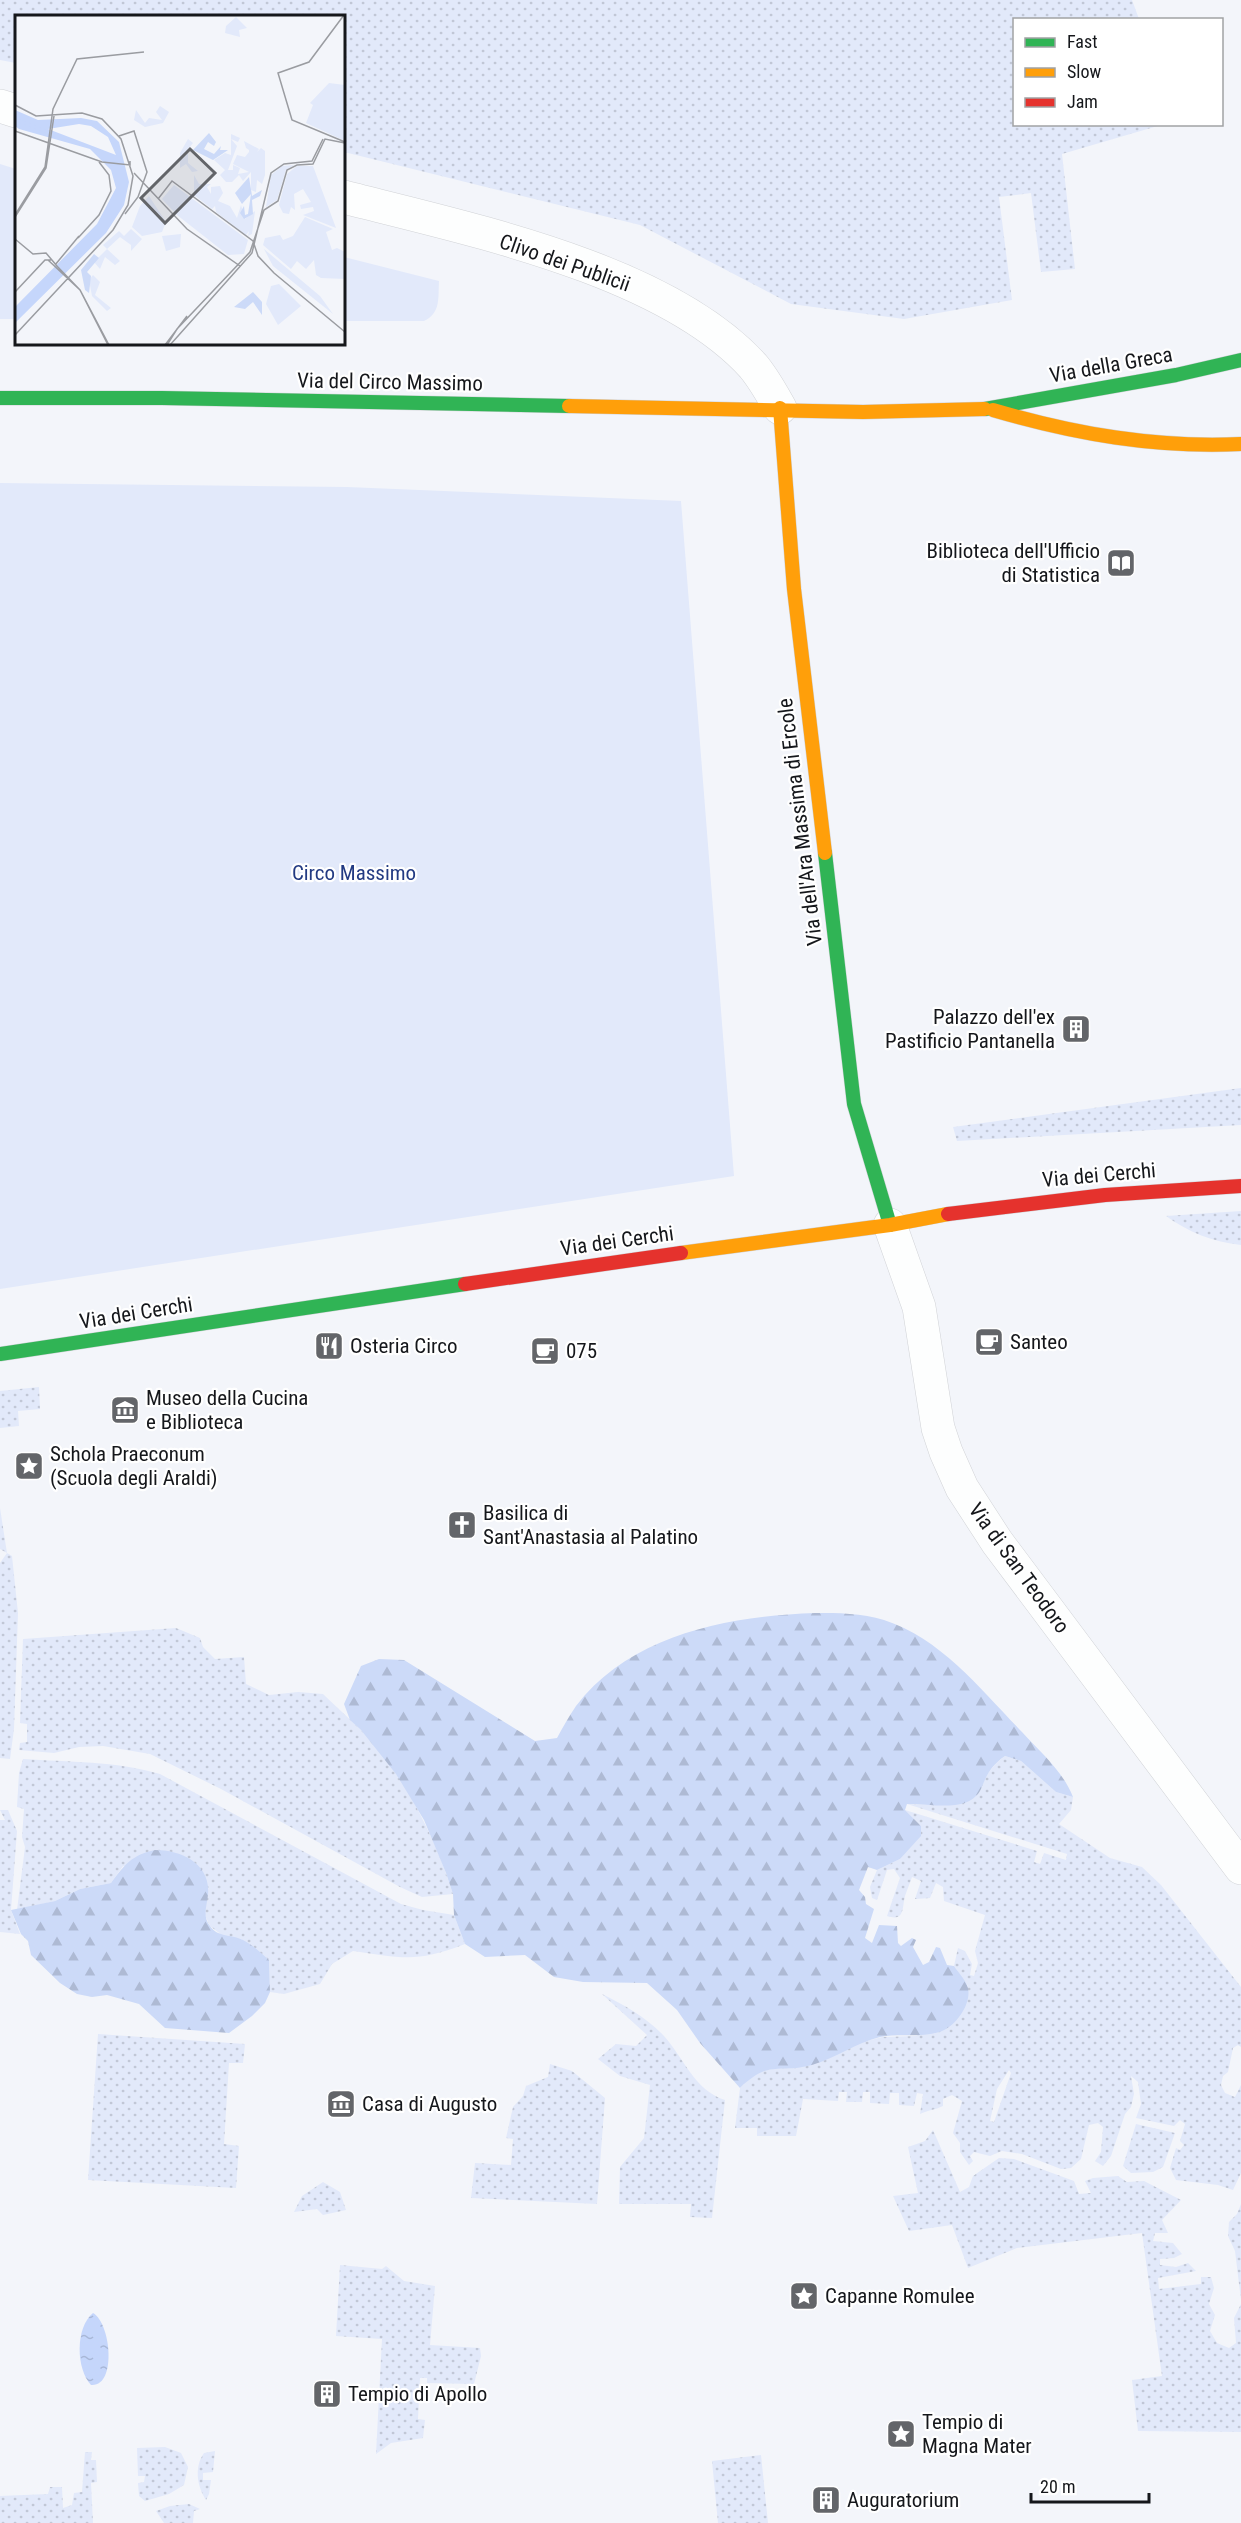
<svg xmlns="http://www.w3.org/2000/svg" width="1241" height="2523" viewBox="0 0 1241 2523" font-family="'Roboto Condensed',sans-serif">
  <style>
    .grass { fill: url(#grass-dots); fill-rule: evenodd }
    .forest { fill: url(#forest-firs) }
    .park { fill: #e2e9fa }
    .water { fill: url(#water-ripples) }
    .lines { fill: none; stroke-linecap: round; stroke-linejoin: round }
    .street-casing { stroke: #d1d3d7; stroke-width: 34 }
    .fast-casing { stroke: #d1d3d7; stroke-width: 15 }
    .slow-casing { stroke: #d1d3d7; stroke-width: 15 }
    .jam-casing { stroke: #d1d3d7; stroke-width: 15 }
    .street { stroke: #fdfefe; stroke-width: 33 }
    .fast { stroke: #30b455; stroke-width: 14 }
    .slow { stroke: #ff9f0a; stroke-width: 14 }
    .jam { stroke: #e5322d; stroke-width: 14 }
    .labels { text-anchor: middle; stroke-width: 4.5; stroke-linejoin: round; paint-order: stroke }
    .street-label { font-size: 21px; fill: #15171b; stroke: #fff }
    .poi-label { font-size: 21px; fill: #15171b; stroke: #fff; text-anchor: start }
    .park-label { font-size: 21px; fill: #223a82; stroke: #fff }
    .inset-river { fill: none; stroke: #c5d6fb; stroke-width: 3 }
    .inset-road { fill: none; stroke: #9a9ca1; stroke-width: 1.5 }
    .view { fill: #636569; fill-opacity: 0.15; stroke: #636569; stroke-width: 3 }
    .inset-edge { fill: none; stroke: #15171b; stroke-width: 3 }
  </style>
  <defs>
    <pattern id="grass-dots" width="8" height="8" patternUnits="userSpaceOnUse" patternTransform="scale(1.5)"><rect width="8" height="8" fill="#e2e9fa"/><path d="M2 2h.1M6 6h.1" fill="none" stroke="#c1c7d6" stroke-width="1.8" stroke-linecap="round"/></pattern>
    <pattern id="forest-firs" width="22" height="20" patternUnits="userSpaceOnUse" patternTransform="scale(1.5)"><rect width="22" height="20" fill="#ccdaf8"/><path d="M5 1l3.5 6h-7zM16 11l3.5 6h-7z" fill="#aebad4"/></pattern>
    <pattern id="water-ripples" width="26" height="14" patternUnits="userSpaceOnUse" patternTransform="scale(1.5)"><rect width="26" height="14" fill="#c5d6fb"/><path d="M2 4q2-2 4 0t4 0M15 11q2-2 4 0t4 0" fill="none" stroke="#a8b7d7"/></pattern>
  </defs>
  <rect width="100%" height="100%" fill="#f3f5fa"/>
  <!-- grass -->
  <g class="grass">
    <polygon points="0,0 1132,0 1139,19 1014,20 1014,124 1161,125 1062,154 1075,269 1041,272 1031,193 999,197 1012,300 904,319 791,304 640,225 344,152 344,16 16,16 16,63 0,60"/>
    <polygon points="1241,1088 1241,1125 957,1141 953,1127"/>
    <path d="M1241,1211v34c-28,-3 -53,-13 -75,-29z"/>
    <polygon points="39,1387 40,1409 18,1411 19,1426 0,1428 0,1391"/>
    <polygon points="0,1508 7,1553 12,1556 18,1613 14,1729 10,1759 0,1758 0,1563 7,1553 0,1549"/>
    <path d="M176,1628l24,10 3,9 12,12 29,-2 2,27 23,11 29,-3 25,2c12,12 25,23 37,35 41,39 77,112 93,165l-31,3 -22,-10 -179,-98 -71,-35 -47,-8 -24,1 -25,6 -35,-3 1,-7 7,-1v-18l-7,-1 3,-84z"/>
    <path d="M1005,1756l16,5 35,31 17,5 -2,13 -12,14 51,34 32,9 19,18 80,102v60l-3,-2 -5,3 -5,24 -5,4 -2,9 4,8 10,4 6,-12v88l-8,17 -15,-5 -42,-5 -6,-12 6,-20 4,2 4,-5 -4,-4 5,-17 -5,-4 -6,6 -38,-8 5,-14 -3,-22 -7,-6 3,18 -3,13 -6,7 -14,42 -8,10 -8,-5 6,-9 2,-25 -5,-4 -9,2 -8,34 -10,9 -10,1 -39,-15 -20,-3 -12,5 -16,-4 -4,4 3,5 -4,4 -9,-13v-9l-7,-10 9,-32 -10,-6 -9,4v7c-8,4 -15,4 -23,8l3,-20 -6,-1 -3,13 -15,-1v-12h-9l-1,11 -19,-1v-11h-7l-1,10h-16l1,-10h-8l-1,9 -35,-2 -7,37h-39v-8h-22l5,-40 15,-14 15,-5 41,-4 48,-22 23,-6 35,-1 51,-50 -14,-20 4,-18 7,3 7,13 -2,11 4,1 4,-13 -3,-12 10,-36 -41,-14 -1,-14 -7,-4 -6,15 -15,1 6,-18 -9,-4c-2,6 -5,13 -7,19 -3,12 0,26 -18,20l13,-38 -6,-9 -7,1 -10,30 -5,-2 -2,-11 7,-17 23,-11 21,-33 -16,-16 132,41 -3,11 6,2 4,-11 22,7 1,-6 -160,-50 42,1 31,-14c5,-16 12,-25 25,-35zM1009,2070l2,3 -17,49 -4,-1 7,-32z"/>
    <path d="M23,1759c46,3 92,2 137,15l241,130 22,6 31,5 11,29c-49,19 -62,14 -112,7l-21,13 -12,20 -36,10 -14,-2 -1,-32 -28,-21 -18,-3 -13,-10 -6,-13 4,-19 -85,-28 -12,17 -31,6 -25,12 -38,9 8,-63 -3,-10 2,-28 -7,-2 2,-34z"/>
    <polygon points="0,1810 8,1810 17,1831 11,1910 20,1934 0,1932 0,1820 5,1820"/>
    <path d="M602,1994c22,11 44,23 62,42 20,22 30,54 61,64l-13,118 -22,-1 1,-13h-72l1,-37 24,-29 6,-53 -30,-9 -22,-17 18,-15 20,2 11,-11z"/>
    <polygon points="98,2034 245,2044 243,2063 229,2063 224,2144 239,2146 236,2188 88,2180"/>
    <polygon points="550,2064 572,2071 605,2098 597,2204 471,2198 475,2163 511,2165 513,2139 506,2138 513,2107 523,2096 526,2086 548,2077"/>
    <polygon points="1136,2124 1175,2133 1163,2167 1153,2172 1131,2173 1123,2166"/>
    <polygon points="933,2130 960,2192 969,2187 973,2176 999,2158 1014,2159 1074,2181 1079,2194 1091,2193 1085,2181 1093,2178 1118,2176 1127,2182 1144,2181 1181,2200 1162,2220 1168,2233 1155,2233 1153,2241 1173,2243 1182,2254 1174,2258 1160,2259 1160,2265 1176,2267 1188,2263 1196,2271 1158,2278 1159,2289 1201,2284 1201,2277 1211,2277 1214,2288 1209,2304 1215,2315 1210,2331 1217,2343 1229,2348 1236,2343 1234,2318 1241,2304 1241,2432 1138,2431 1132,2380 1162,2376 1142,2233 1017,2248 968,2268 952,2225 909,2231 893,2196 918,2193 908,2147 925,2141"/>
    <polygon points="323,2182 340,2192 346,2210 323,2215 317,2209 294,2212 302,2196"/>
    <polygon points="1241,2204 1241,2300 1235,2251 1228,2236 1229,2222 1237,2214"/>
    <polygon points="340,2265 382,2269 386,2266 404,2281 435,2286 430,2345 480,2348 481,2356 474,2384 427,2383 427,2378 420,2378 418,2419 425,2420 423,2438 391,2443 376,2454 382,2339 336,2336"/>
    <polygon points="165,2447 181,2453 188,2467 184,2485 169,2494 145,2501 139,2496 138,2483 144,2482 145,2476 138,2476 137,2448"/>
    <path d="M215,2451l-2,21 -10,1v7h8l-2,14 -3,6c-9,-14 -12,-33 -2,-47z"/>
    <polygon points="85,2452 92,2452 91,2460 96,2460 97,2482 91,2483 93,2523 0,2523 0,2496 48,2494 50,2487 62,2487 63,2508 72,2505 74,2493 82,2492"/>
    <polygon points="761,2455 768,2523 718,2523 712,2461"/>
    <polygon points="189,2504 200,2509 194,2511 193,2523 164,2523 156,2511 170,2506"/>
  </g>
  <!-- forest -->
  <g class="forest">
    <path d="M815,1613c23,0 47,0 69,7 57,18 98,71 138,112 18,20 41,39 51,65l-17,-5 -35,-31 -16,-5c-14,10 -18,18 -24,33 -12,25 -52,14 -74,15l-2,6 16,16v10l-21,23 -23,11 -9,-3 -9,23 6,7 1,7 8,5 -9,29 7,5 7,-18 18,1 1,17 3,3 11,-8 4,2 -3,7 10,18 6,-3 7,-15 4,1 7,17 7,1c4,6 10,12 13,19 7,17 -12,43 -28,47 -19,6 -39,1 -59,5 -25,6 -44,21 -68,28 -34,9 -42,-6 -72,23l-40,-45 -23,-33 -30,-27 -64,-1 -29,-5 -29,-22 -40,2 -20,-13 -11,-29 -1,-21 -7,-21 -22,-53 -28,-46 -35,-44 -11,-10 -6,-16 17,-38 18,-7 25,1 131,81 22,-3c6,-11 12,-22 19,-32 55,-72 154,-90 239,-93z"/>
    <path d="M155,1850c27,0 56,14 53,45 -1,11 -6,21 2,31 8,12 22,8 33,14 10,5 18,13 26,20l1,32 -5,11 -13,13 -23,17 -64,-5 -26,-24 -32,-9 -15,2 -15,-3 -17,-11 -29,-28 -3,-14 -7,-7 -10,-24 44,-9 25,-12 31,-6c14,-19 21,-28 44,-33z"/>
  </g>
  <!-- park -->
  <g class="park">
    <polygon points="0,164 16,169 16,319 0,319"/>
    <path d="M344,257l95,24c-1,17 2,32 -15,40h-80z"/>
    <polygon points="0,483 347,487 681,501 734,1176 0,1289"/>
  </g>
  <!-- water -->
  <path class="water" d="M93,2313c18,10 24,74 -2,72 -15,-16 -16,-57 2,-72z"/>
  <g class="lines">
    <!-- street casing -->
    <g class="street-casing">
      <g id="street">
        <polyline points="0,106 16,111"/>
        <path d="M344,197c124,32 321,72 409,169 11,13 19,28 27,42"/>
        <polyline points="890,1225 919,1307 938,1428 946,1452 962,1488 997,1542 1241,1868"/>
      </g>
    </g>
    <!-- fast casing -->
    <g class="fast-casing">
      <g id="fast">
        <polyline points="0,398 162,398 569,406"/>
        <polyline points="985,409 1176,375 1241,360"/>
        <polyline points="825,853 854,1104 890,1225"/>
        <polyline points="0,1354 465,1284"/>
      </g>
    </g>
    <!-- slow casing -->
    <g class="slow-casing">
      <g id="slow">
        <polyline points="569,406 863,412 985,409"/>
        <polyline points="780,408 794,589 825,853"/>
        <path d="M993,410c82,24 162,38 248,34"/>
        <polyline points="681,1253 890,1225 948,1214"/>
      </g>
    </g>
    <!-- jam casing -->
    <g class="jam-casing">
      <g id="jam">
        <polyline points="948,1214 1105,1195 1241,1186"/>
        <polyline points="465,1284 681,1253"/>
      </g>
    </g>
    <!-- street -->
    <use href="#street" class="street"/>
    <!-- fast -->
    <use href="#fast" class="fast"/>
    <!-- slow -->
    <use href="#slow" class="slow"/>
    <!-- jam -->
    <use href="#jam" class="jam"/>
  </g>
  <!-- icons -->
  <defs>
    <g id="library-square" transform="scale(1.5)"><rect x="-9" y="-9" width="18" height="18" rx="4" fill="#636569" stroke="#fff"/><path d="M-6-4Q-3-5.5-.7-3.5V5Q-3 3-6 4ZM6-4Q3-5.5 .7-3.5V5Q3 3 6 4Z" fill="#fff"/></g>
    <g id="building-square" transform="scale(1.5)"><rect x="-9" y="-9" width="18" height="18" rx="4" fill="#636569" stroke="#fff"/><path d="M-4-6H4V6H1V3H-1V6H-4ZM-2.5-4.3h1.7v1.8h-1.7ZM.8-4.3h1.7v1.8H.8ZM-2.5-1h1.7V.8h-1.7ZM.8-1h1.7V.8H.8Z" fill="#fff"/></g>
    <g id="cafe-square" transform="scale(1.5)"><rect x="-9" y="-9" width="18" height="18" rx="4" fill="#636569" stroke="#fff"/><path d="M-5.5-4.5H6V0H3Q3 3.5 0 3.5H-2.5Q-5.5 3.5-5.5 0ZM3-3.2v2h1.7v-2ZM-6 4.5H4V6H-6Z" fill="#fff"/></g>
    <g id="restaurant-square" transform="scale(1.5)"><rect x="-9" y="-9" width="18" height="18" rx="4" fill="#636569" stroke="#fff"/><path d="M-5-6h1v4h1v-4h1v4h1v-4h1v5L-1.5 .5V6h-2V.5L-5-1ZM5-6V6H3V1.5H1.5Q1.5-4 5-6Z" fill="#fff"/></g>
    <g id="museum-square" transform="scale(1.5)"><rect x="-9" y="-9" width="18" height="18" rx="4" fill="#636569" stroke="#fff"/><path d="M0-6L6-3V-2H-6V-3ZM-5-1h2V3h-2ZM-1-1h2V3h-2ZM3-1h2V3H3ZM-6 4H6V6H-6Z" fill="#fff"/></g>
    <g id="sight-square" transform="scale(1.5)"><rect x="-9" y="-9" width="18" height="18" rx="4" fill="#636569" stroke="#fff"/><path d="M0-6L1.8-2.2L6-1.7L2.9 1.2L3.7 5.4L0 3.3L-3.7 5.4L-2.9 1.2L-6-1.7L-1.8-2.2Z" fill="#fff"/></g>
    <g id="church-square" transform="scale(1.5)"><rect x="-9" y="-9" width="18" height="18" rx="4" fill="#636569" stroke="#fff"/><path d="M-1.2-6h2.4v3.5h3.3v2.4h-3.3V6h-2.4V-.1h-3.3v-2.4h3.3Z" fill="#fff"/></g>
  </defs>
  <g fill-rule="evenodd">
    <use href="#library-square" x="1121" y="563"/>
    <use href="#building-square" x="1076" y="1029"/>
    <use href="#cafe-square" x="989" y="1342"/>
    <use href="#restaurant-square" x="329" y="1346"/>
    <use href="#cafe-square" x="545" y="1351"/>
    <use href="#museum-square" x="125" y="1410"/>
    <use href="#sight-square" x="29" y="1466"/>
    <use href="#church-square" x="462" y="1525"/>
    <use href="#museum-square" x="341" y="2104"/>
    <use href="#sight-square" x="804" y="2296"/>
    <use href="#building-square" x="327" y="2394"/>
    <use href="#sight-square" x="901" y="2434"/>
    <use href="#building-square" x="826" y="2500"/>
  </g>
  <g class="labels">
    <!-- street labels -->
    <g class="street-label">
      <text transform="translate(565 263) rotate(19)" y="7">Clivo dei Publicii</text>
      <text transform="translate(1111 365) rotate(-10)" y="7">Via della Greca</text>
      <text transform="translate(390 382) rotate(1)" y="7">Via del Circo Massimo</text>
      <text transform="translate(800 822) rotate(-97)" y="7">Via dell'Ara Massima di Ercole</text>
      <text transform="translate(1099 1175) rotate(-5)" y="7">Via dei Cerchi</text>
      <text transform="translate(617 1241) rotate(-8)" y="7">Via dei Cerchi</text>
      <text transform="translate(136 1313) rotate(-9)" y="7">Via dei Cerchi</text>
      <text transform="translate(1019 1568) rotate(54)" y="7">Via di San Teodoro</text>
    </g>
    <!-- poi labels -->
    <g class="poi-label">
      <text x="1100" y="558" text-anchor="end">Biblioteca dell'Ufficio<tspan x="1100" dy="24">di Statistica</tspan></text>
      <text x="1055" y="1024" text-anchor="end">Palazzo dell'ex<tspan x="1055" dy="24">Pastificio Pantanella</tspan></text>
      <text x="1010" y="1349">Santeo</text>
      <text x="350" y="1353">Osteria Circo</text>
      <text x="566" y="1358">075</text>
      <text x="146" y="1405">Museo della Cucina<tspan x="146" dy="24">e Biblioteca</tspan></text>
      <text x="50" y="1461">Schola Praeconum<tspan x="50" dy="24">(Scuola degli Araldi)</tspan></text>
      <text x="483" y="1520">Basilica di<tspan x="483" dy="24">Sant'Anastasia al Palatino</tspan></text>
      <text x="362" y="2111">Casa di Augusto</text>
      <text x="825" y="2303">Capanne Romulee</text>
      <text x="348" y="2401">Tempio di Apollo</text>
      <text x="922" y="2429">Tempio di<tspan x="922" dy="24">Magna Mater</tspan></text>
      <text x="847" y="2507">Auguratorium</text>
    </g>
    <!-- park labels -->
    <g class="park-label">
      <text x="354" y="880">Circo Massimo</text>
    </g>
  </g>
  <!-- overview -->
  <g transform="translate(15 15)">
    <rect width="330" height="330" fill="#f3f5fa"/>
    <path d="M221,2l11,11 -8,2 1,7 -15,-4 1,-7zM216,119l9,4 -2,4 -7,-3 6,7 -9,24h5v-5l7,3 -2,6 11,-2 -16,-8 4,-9 8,2 4,-5v-2l-3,-2 -2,-7 15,8 -2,3 4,-4 4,3v24l-3,9 -5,-4 -1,12 -5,-2v-18l-8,9 -4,-6 -7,7h-6l-6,-7 5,-5 -11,-10 11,-7 6,2zM173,124l5,4 -5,6v14l10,8 -6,1 -6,-8 -6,4v-15zM179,160l5,9h12l-4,3 4,7v-7l9,-1 3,7 -5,8 12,5 7,12 4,-13 4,14 10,-8 -3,23 -4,2 1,-5 -3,4 -30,-23 -1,-6 -3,3 -18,-14zM134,181l17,26 -4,10 -20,4 -10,-9 8,-21zM116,214l11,10 -11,12v-6l-11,-8 -13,12 13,12 -5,4 -10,-8 -5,12 -6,-7 13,-13 -4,-4 16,-14 5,5zM166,219l-1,13 -14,4 -4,-15zM78,260l7,7 -5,13 16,13 -4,3 -15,-15 -3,-16z" fill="#e2e9fa"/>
    <path d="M194,118l7,9 -2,4 -6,-4 -4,7 10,5 7,-8 -1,4h8l-15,10 -20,-10zM234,162l3,19 10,-6 -2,6 -8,4 1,14 -9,5 -4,-6 4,-7 1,9 3,-1 3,-20 -9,10 -7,-11zM79,239l5,4 -12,14 4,4 -2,17 -4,-3 -4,-20zM238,277l9,10v13l-9,-13 -8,7 -11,-2z" fill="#ccdaf8"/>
    <path d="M314,68l16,2v56l-39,-18 7,-18 -3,-2zM145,91l9,6 -6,11 -18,4 -11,-7 2,-10 9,13 4,-5 13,2 -6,-8zM279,150l-8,5 -9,30 -11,7 5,-32 11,-9zM282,151h16l23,62 -33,-13 11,-4 -1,-4 -12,2 -1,-4 11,-3 -8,-13 -9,5 1,16 -4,-3 -2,7 -6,-1 -4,-8 8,-31zM159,170l74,55 -4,14 -16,1 -51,-40 -15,-16zM290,202l28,12 -7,3 6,18 5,-2 8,4v27l-24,-1 -5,-3 -2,-15 -8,9 -9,-8 -6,8 -28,-24 2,-7 15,-3 3,5 10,-4zM249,234l56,47 13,18 -60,-48zM264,269l22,22 -23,19 -12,-21 5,-18z" fill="#e2e9fa"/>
    <path d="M0,95l23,10 43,-2 16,3 22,21 10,40 -5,23 -18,28 -91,90v-16l82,-83 19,-36 -5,-18 -21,-21 -71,-20 -4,-3zM64,109l12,2 17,11 8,18 -68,-26z" fill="#c5d6fb" fill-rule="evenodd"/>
    <path class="inset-river" d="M0,104l35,14"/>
    <path class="inset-road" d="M329,0l-35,47 -31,11 14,47 53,22M0,90l21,11 46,-3 20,6 19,20 12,37 -5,29 -15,25 -98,105M0,116l87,31 28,3v-4M104,121l15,-5 13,41 -9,25 -13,17M119,158l53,56 53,37M143,184l14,-18 81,60 5,15 16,17 71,59M0,200l30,-48 8,-58 24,-50 67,-7M0,202l31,-49 8,-52M63,223l21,-23 12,-24 -2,-16 -10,-13M0,224l18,15 13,-1 11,13M33,245l32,30 28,55M40,249l25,26 29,55M40,250l24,-29M0,277l30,-32h6M150,330l22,-29M152,330l10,-16 73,-77 14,-42 14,-9 9,-31 10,-5 16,-1 12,-25 20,4M155,330l82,-92 19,-80 13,-9 28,-3 11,-22"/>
    <path class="view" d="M175,134l25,24 -50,50 -24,-25z"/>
    <rect width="330" height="330" class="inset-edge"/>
  </g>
  <!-- legend -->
  <rect x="1013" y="18" width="210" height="108" fill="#ffffff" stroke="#a1a2a4" stroke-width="1.5"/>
  <rect x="1025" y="38" width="30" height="9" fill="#30b455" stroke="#a1a2a4" stroke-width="1.5"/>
  <text x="1067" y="48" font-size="18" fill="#15171b">Fast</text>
  <rect x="1025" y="68" width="30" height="9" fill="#ff9f0a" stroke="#a1a2a4" stroke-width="1.5"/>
  <text x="1067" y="78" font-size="18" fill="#15171b">Slow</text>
  <rect x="1025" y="98" width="30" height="9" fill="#e5322d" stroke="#a1a2a4" stroke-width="1.5"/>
  <text x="1067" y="108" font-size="18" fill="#15171b">Jam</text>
  <!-- scale -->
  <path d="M1031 2493v9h118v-9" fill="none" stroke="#15171b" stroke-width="3"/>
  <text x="1040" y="2493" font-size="18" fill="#15171b" stroke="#ffffff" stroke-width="4.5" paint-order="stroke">20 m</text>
</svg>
